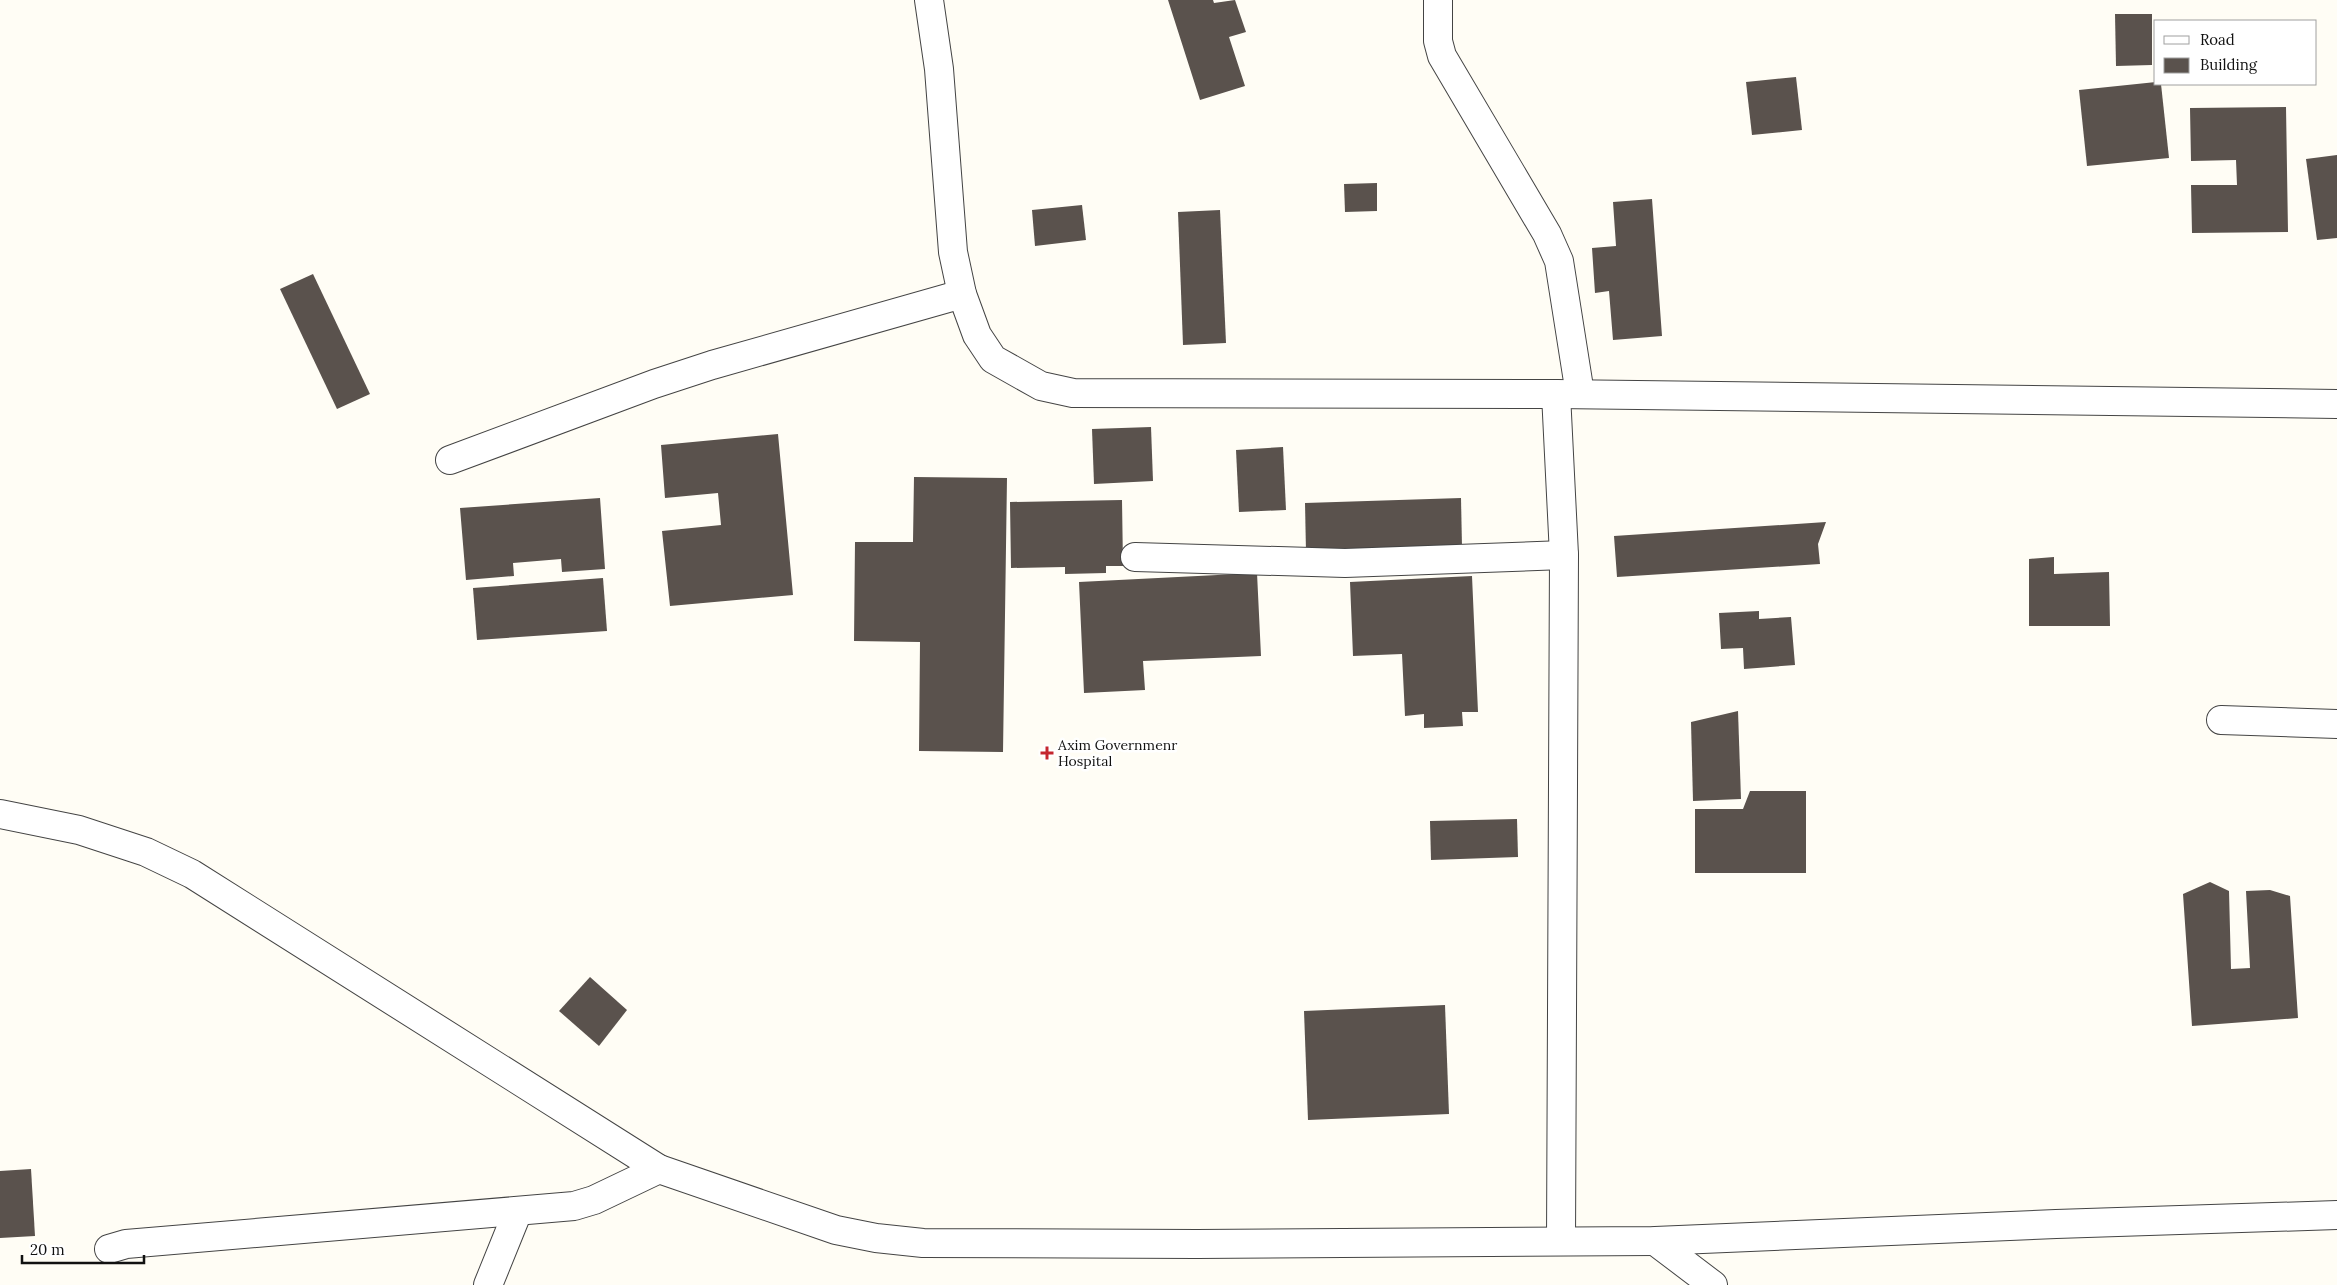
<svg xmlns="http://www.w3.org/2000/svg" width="2337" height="1285" viewBox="0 0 2337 1285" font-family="Lora,serif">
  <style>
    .building { fill: #5a524d }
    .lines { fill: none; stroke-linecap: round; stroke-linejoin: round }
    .minor-casing { stroke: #444; stroke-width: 30 }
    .minor { stroke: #fff; stroke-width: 28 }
    .poi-dot { fill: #c4262e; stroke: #fff; stroke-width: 2 }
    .labels { text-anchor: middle; stroke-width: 5; stroke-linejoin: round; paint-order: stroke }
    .poi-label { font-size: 14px; fill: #111; stroke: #fff; text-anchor: start }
  </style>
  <rect width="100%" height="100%" fill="#fffdf5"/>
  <!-- building -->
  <g class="building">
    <polygon points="1168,0 1213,0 1214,3 1235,0 1246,32 1229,37 1245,86 1200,100"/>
    <polygon points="2115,14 2152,14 2152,65 2116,66"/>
    <polygon points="1796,77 1802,130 1752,135 1746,82"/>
    <polygon points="2156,82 2161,84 2169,158 2087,166 2079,90"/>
    <polygon points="2286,107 2288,232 2192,233 2191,185 2237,185 2236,160 2191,161 2190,108"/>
    <polygon points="2337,155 2337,238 2317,240 2306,159"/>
    <polygon points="1377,183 1377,211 1345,212 1344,184"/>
    <polygon points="1652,199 1662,336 1613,340 1609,291 1595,293 1592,248 1616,246 1613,202"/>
    <polygon points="1082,205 1086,240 1035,246 1032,210"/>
    <polygon points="1220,210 1226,343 1183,345 1178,212"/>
    <polygon points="313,274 370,394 337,409 280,289"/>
    <polygon points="1151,427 1153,481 1094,484 1092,429"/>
    <polygon points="778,434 793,595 670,606 662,531 721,525 718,493 665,498 661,445"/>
    <polygon points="1283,447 1286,510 1239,512 1236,450"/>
    <polygon points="914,477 1007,478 1003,752 919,751 920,642 854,641 855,542 913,542"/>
    <polygon points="600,498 605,569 562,572 561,559 513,563 514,576 466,580 460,508"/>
    <polygon points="1461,498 1462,547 1306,552 1305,503"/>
    <polygon points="1122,500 1123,566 1106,566 1106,573 1065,574 1065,567 1011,568 1010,502"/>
    <polygon points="1826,522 1818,544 1820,564 1617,577 1614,536"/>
    <polygon points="2054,557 2054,574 2109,572 2110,626 2029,626 2029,559"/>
    <polygon points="1257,573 1261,656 1143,661 1145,690 1084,693 1079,582"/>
    <polygon points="1472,576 1478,712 1462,712 1463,726 1424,728 1424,714 1405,716 1402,654 1353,656 1350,582"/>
    <polygon points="603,578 607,631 477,640 473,588"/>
    <polygon points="1759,611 1759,619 1791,617 1795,665 1744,669 1743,648 1721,649 1719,613"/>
    <polygon points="1738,711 1741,799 1693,801 1691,722"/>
    <polygon points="1750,791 1806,791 1806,873 1695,873 1695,809 1743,809"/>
    <polygon points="1517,819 1518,857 1431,860 1430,821"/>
    <polygon points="2210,882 2229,891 2231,969 2250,968 2246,891 2270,890 2290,896 2298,1018 2192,1026 2183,894"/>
    <polygon points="590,977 627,1010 599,1046 559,1011"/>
    <polygon points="1445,1005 1449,1114 1308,1120 1304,1011"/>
    <polygon points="31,1169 35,1236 0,1238 0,1171"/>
  </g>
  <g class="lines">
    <!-- minor casing -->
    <g class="minor-casing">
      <g id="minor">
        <polyline points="929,0 939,69 953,252 962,294 977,335 993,359 1041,386 1073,393 1556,394 2337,404"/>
        <polyline points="1438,0 1438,41 1442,56 1547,234 1559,261 1580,394"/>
        <polyline points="1556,394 1564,555 1561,1241"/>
        <polyline points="450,460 654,384 712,365 962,294"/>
        <polyline points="1135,557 1345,563 1564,555"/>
        <polyline points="2221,720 2337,724"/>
        <polyline points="0,814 79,830 146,852 192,874 659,1169 836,1230 876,1238 923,1243 1197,1244 1655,1241 2056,1224 2337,1215"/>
        <polyline points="1655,1241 1713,1285"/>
        <polyline points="109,1249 126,1244 574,1206 594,1200 659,1169"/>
        <polyline points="488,1285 518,1211"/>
      </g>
    </g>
    <!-- minor -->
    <use href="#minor" class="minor"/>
  </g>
  <!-- markers -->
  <path class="poi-dot" d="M1044.5 745.5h5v5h5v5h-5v5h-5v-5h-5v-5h5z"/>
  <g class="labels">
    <!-- poi labels -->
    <g class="poi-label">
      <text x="1058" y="750">Axim Governmenr<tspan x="1058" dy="16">Hospital</tspan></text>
    </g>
  </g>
  <!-- legend -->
  <rect x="2154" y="20" width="162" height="65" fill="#ffffff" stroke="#a0a0a0"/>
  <rect x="2164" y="36" width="25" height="8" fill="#ffffff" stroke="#a0a0a0"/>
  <text x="2200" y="45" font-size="15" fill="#111111">Road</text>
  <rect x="2164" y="58" width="25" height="15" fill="#5a524d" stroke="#a0a0a0"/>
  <text x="2200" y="70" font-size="15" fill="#111111">Building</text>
  <!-- scale -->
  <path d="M22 1255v8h122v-8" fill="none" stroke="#111111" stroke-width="2.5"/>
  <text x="30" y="1255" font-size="15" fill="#111111" stroke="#ffffff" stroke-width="4" paint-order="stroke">20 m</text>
</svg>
